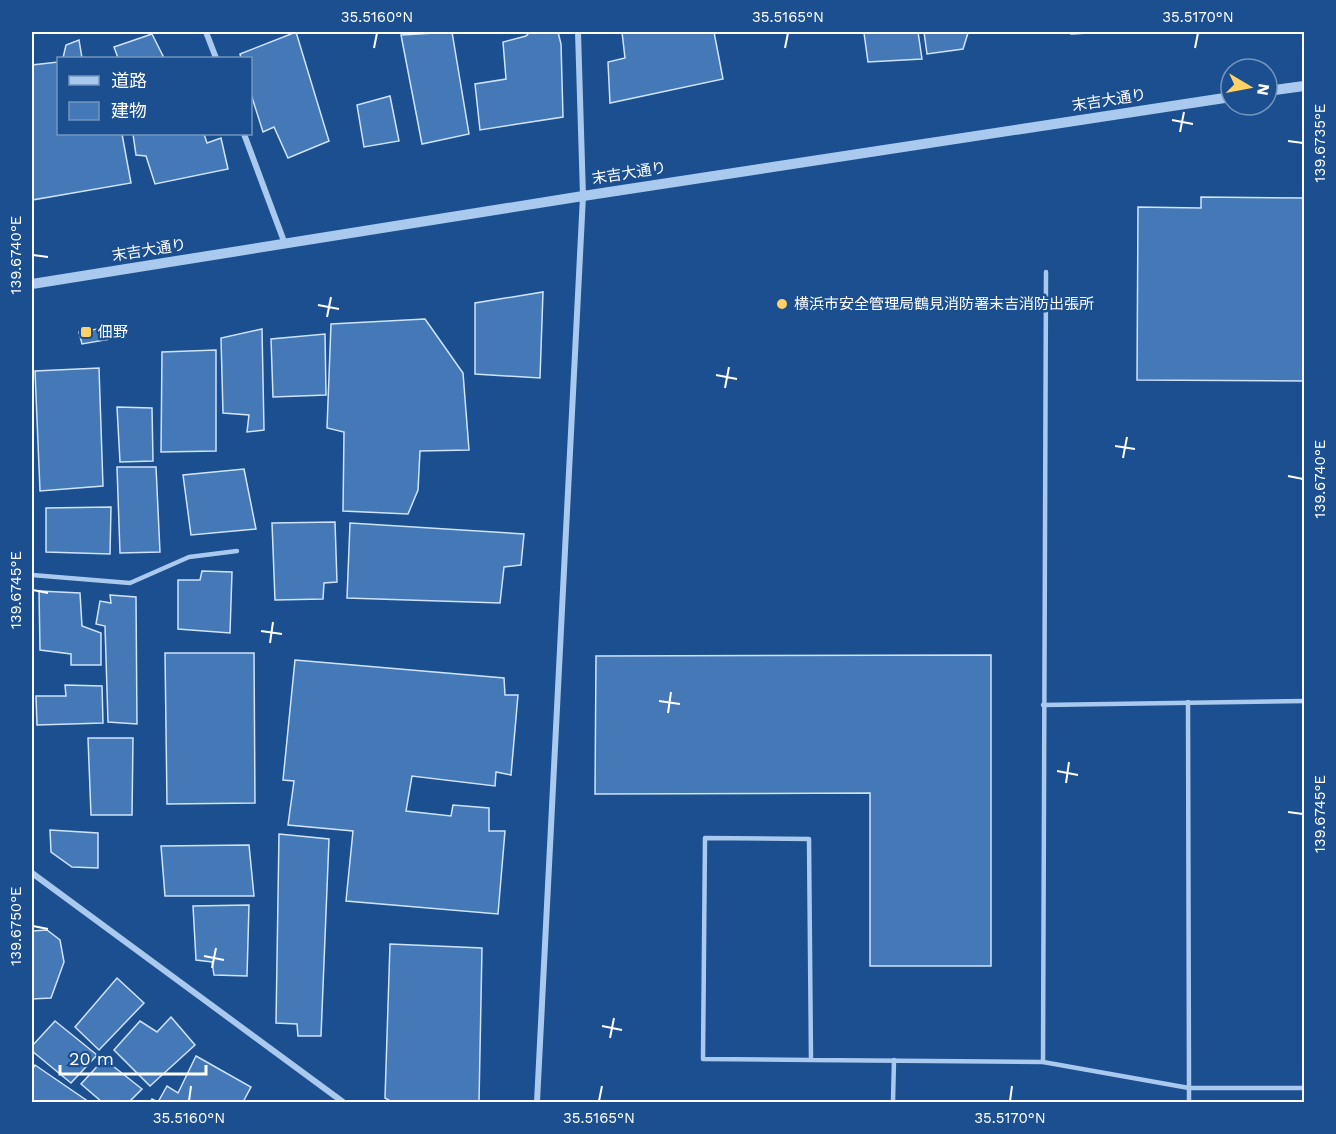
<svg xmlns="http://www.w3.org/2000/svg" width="1336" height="1134" viewBox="0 0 1336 1134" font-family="'Work Sans','Noto Sans JP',sans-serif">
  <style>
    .building { fill: #4478b7; stroke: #cfe3fa; stroke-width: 1.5 }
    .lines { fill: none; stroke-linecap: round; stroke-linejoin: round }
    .service { stroke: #a9c9ee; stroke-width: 4.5 }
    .minor { stroke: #a9c9ee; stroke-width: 6 }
    .tertiary { stroke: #a9c9ee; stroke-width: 10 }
    .ticks { fill: none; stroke: #fff; stroke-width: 2 }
    .poi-dot { fill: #ffd166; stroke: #1b4f8f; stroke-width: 2 }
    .labels { text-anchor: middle; stroke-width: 5; stroke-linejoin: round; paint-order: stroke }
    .street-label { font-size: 15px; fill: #fff; stroke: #1b4f8f }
    .poi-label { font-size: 15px; fill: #fff; stroke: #1b4f8f; text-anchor: start }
    .neatline { fill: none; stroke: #fff; stroke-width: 2 }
    .ticks-label { font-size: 15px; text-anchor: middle; fill: #fff }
  </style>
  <rect width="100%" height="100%" fill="#1b4f8f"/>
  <!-- building -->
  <g class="building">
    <polygon points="296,32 329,141 288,158 274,127 263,132 250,91 250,58 241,58 240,54"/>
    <polygon points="452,32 469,134 422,144 401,35"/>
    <polygon points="530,32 558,32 561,44 563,117 480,130 475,84 506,79 503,42 526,36"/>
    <polygon points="622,32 714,32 723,79 610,103 608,62 625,58"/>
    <polygon points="861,32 918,32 922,59 868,62 864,33"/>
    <polygon points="924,32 973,32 968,33 963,49 927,54"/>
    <polygon points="1071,32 1109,32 1071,34"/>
    <polygon points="152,34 164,58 118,58 114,47"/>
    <polygon points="79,40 82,58 63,58 66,45"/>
    <polygon points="58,62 58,134 122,134 131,183 32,200 32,65"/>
    <polygon points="390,96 399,141 364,147 357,105"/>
    <polygon points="133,134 204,134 207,143 221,138 228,169 155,184 146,156 136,155"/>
    <polygon points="1201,197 1304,198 1304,381 1137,380 1138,207 1201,208"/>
    <polygon points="543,292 540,378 475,374 475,303"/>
    <polygon points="425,319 463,373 469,450 420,451 418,490 408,514 343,511 344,432 327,428 331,324"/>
    <polygon points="109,327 111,339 82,344 79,332"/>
    <polygon points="262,329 264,430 247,432 249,415 223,413 221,338"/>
    <polygon points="325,334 326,395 273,397 271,339"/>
    <polygon points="216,350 216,451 161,452 162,352"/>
    <polygon points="99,368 103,486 40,491 35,371"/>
    <polygon points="117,407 152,408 153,461 120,462"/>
    <polygon points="117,467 156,467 160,552 120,553"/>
    <polygon points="244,469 256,529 191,535 183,475"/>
    <polygon points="111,507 110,554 46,552 46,508"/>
    <polygon points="335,522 337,582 324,583 323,599 275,600 272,523"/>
    <polygon points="350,523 524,534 521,565 504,567 500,603 347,598"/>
    <polygon points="202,571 232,572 230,633 178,629 178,580 200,580"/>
    <polygon points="39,591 80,593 82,626 101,633 101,665 71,665 71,654 40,650"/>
    <polygon points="110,595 136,597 137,724 108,722 105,626 96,624 100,601 111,603"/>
    <polygon points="165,653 254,653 255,803 167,804"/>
    <polygon points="991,655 991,966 870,966 870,793 595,794 596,656"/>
    <polygon points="295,660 504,678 505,695 518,695 511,775 496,772 495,786 412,776 406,811 451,816 453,805 489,808 489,831 505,831 498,914 346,901 353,831 288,825 294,781 283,780"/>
    <polygon points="65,685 102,686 103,723 37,725 36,696 66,696"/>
    <polygon points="88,738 133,738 132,815 91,815"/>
    <polygon points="50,830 98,833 98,868 72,867 51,852"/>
    <polygon points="279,834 329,839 321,1036 298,1036 297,1024 276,1023"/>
    <polygon points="249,845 254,896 165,896 161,846"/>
    <polygon points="249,905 247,976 214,975 212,962 196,960 193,906"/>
    <polygon points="47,930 60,940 64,962 51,998 32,999 32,931"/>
    <polygon points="390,944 482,948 479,1102 392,1102 385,1098"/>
    <polygon points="117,978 144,1003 99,1050 75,1027"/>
    <polygon points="171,1017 195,1045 150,1086 114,1050 140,1021 157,1032"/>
    <polygon points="55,1021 97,1055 71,1083 32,1051 32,1046"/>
    <polygon points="196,1056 251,1087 243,1102 150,1102 152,1099 158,1102 167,1086 178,1093"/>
    <polygon points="104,1059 142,1089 129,1102 102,1102 81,1084"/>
    <polygon points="35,1065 89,1102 32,1102 32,1070"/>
  </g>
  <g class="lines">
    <!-- service -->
    <g class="service">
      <polyline points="1046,272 1043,1062 1189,1088 1189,1102"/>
      <polyline points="32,575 130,583 189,557 237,551"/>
      <polyline points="1188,702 1189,1088 1304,1088"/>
      <polyline points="1043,705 1304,701"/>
      <polyline points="811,1060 703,1059 705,838 809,839 811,1060 1043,1062"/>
      <polyline points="893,1102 894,1060"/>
    </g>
    <!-- minor -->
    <g class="minor">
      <polyline points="206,32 216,58"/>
      <polyline points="244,134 285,244"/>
      <polyline points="32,873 343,1102"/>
      <polyline points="537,1102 583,196 578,32"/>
    </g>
    <!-- tertiary -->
    <g class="tertiary">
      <polyline points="1267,91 1304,86"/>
      <polyline points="32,284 583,196 1231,97"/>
    </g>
  </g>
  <!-- ticks -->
  <path class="ticks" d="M374,48l3,-15M785,48l3,-15M1195,48l3,-15M1172,120l21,4M1180,132l4,-20M1288,141l15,2M33,255l15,2M318,305l21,4M327,317l4,-20M716,375l21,4M725,388l4,-21M1115,446l20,3M1123,458l4,-21M1288,476l15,3M33,590l15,3M261,631l21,3M270,643l3,-21M659,701l21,3M668,713l3,-21M1057,771l21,4M1066,783l3,-21M1288,812l15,2M33,926l15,3M204,956l20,4M212,968l4,-20M602,1026l20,4M610,1038l4,-20M189,1101l2,-15M599,1101l3,-15M1010,1101l2,-15"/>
  <!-- markers -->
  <g class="poi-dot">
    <circle cx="782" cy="304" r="6"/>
    <rect x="80" y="326" width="12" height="12" rx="3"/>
  </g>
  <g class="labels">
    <!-- street labels -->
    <g class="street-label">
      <text transform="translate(1109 100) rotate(-9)" y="5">末吉大通り</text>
      <text transform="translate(629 173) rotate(-9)" y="5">末吉大通り</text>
      <text transform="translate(149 250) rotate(-9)" y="5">末吉大通り</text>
    </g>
    <!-- poi labels -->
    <g class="poi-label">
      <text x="794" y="309">横浜市安全管理局鶴見消防署末吉消防出張所</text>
      <text x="98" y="337">佃野</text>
    </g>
  </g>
  <!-- border -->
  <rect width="1336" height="1134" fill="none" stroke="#1b4f8f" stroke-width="66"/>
  <!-- legend -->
  <rect x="57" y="57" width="195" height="78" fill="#1b4f8f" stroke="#7695bc" stroke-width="1.5"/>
  <rect x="69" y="76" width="30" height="9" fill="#a9c9ee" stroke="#7695bc" stroke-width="1.5"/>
  <text x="111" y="87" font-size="18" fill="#ffffff">道路</text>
  <rect x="69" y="102" width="30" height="18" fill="#4478b7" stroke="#7695bc" stroke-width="1.5"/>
  <text x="111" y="117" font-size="18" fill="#ffffff">建物</text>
  <!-- north arrow -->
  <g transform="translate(1249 87) rotate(100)"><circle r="28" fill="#1b4f8f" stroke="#7695bc" stroke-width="1.5"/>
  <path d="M0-4.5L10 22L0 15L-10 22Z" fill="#ffd166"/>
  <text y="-9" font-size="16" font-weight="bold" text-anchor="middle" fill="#ffffff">N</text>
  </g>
  <!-- scale -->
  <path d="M60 1065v9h146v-9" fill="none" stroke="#ffffff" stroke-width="3"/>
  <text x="69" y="1065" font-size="18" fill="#ffffff" stroke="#1b4f8f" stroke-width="4.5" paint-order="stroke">20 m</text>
  <rect x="33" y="33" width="1270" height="1068" class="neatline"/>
  <g class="ticks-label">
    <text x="377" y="22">35.5160°N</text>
    <text x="788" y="22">35.5165°N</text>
    <text x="1198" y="22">35.5170°N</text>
    <text transform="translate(1320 143) rotate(-90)" y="5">139.6735°E</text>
    <text transform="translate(16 255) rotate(-90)" y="5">139.6740°E</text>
    <text transform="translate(1320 479) rotate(-90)" y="5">139.6740°E</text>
    <text transform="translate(16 590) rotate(-90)" y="5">139.6745°E</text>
    <text transform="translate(1320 814) rotate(-90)" y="5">139.6745°E</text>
    <text transform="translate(16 926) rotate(-90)" y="5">139.6750°E</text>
    <text x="189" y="1123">35.5160°N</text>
    <text x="599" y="1123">35.5165°N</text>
    <text x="1010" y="1123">35.5170°N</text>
  </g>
</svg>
